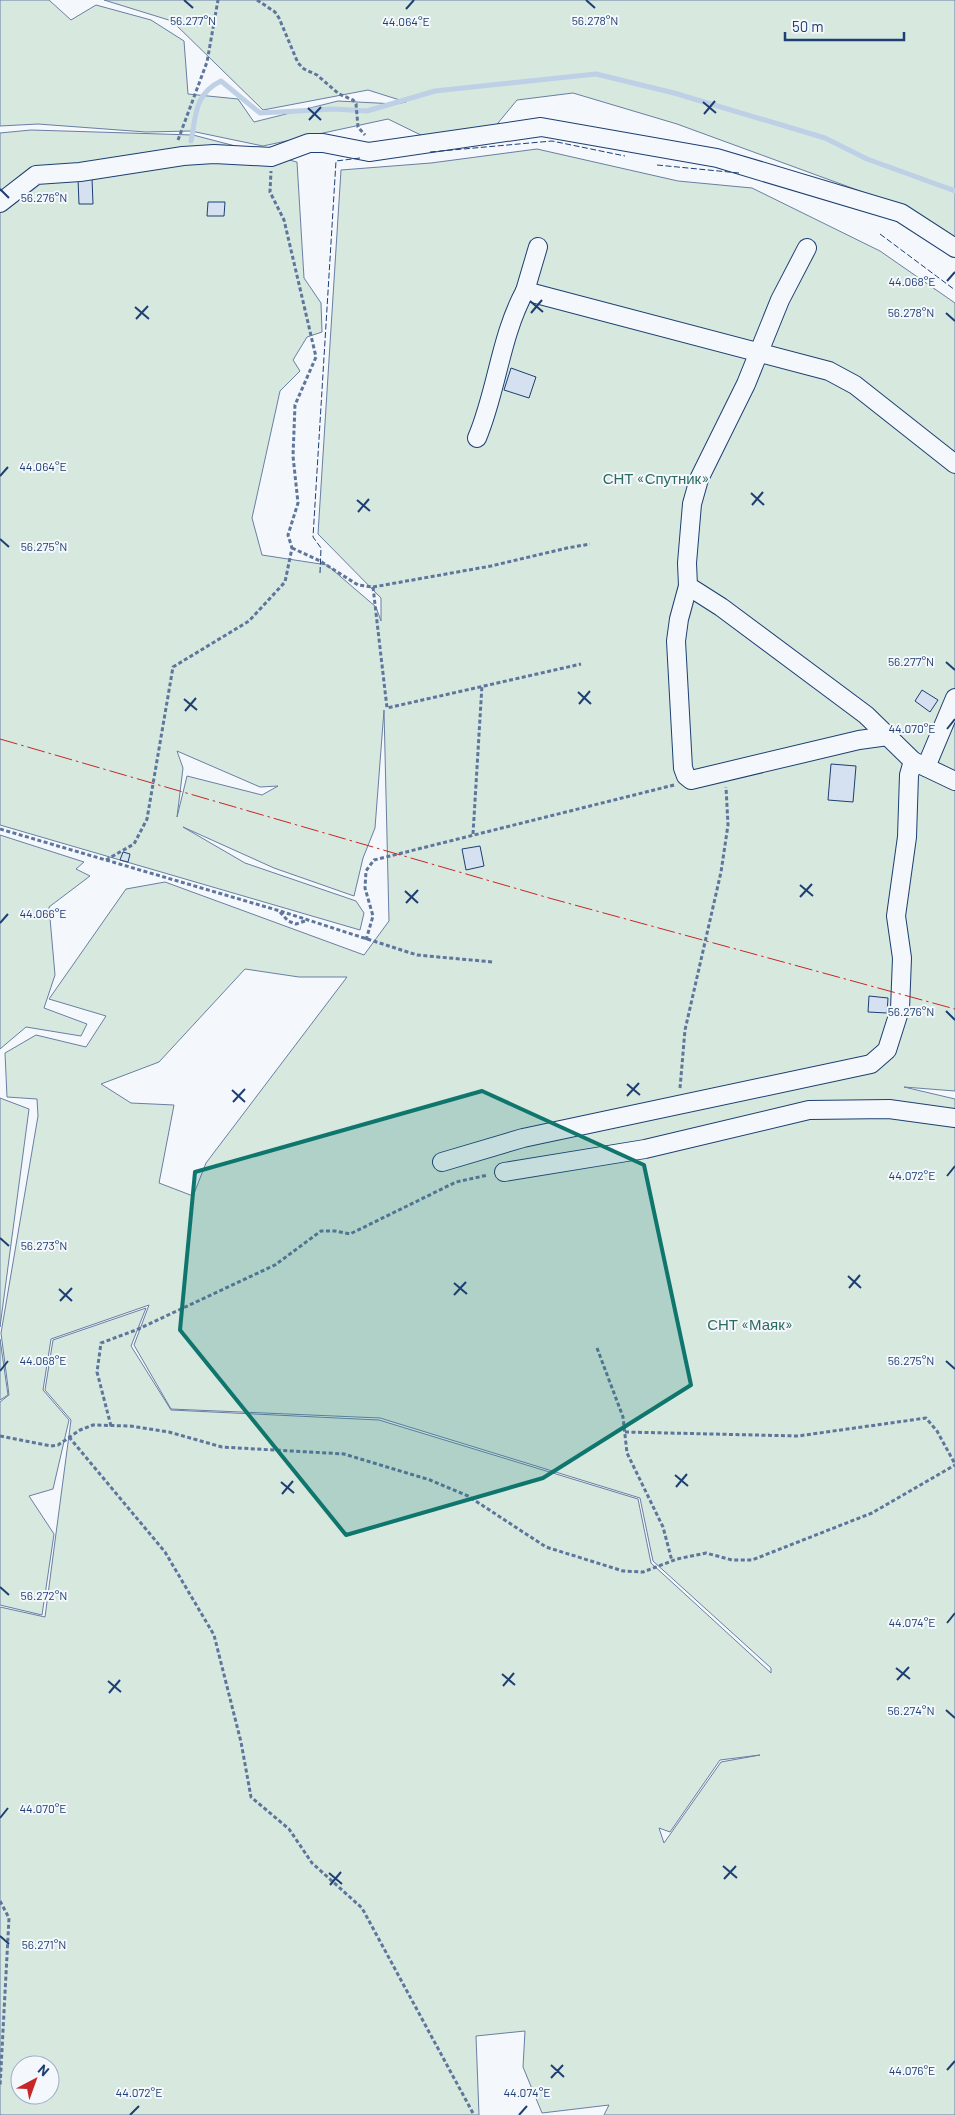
<svg xmlns="http://www.w3.org/2000/svg" width="955" height="2115" viewBox="0 0 955 2115" font-family="Barlow,sans-serif">
  <style>
    .green { fill: #d7e8df; stroke: #687fa3; fill-rule: evenodd }
    .lines { fill: none; stroke-linecap: round; stroke-linejoin: round }
    .stream { stroke: #bed0e5; stroke-width: 5 }
    .building { fill: #d5e0f0; stroke: #1d3f73 }
    .minor-casing { stroke: #1d3f73; stroke-width: 20 }
    .path { stroke: #5e769c; stroke-width: 3; stroke-dasharray: 4 2.5; stroke-linecap: butt }
    .minor { stroke: #f4f7fb; stroke-width: 18 }
    .fence { stroke: #1d3f73; stroke-width: 1; stroke-dasharray: 6 2.5; stroke-linecap: butt }
    .power { stroke: #c62828; stroke-width: 1; stroke-dasharray: 18 4 2.5 4; stroke-linecap: butt }
    .marked { fill: #0f766e; fill-opacity: 0.2; stroke: #0f766e; stroke-width: 4; stroke-linejoin: round }
    .ticks { fill: none; stroke: #1d3f73; stroke-width: 2 }
    .labels { text-anchor: middle; stroke-width: 4; stroke-linejoin: round; paint-order: stroke }
    .park-label { font-size: 15px; fill: #2c6c60; stroke: #f4f7fb }
    .ticks-label { font-size: 12px; text-anchor: middle; fill: #1d3f73; stroke: #f4f7fb; stroke-width: 4; stroke-linejoin: round; paint-order: stroke }
  </style>
  <rect width="100%" height="100%" fill="#f4f7fb"/>
  <!-- green -->
  <g class="green">
    <polygon points="0,0 49,0 71,20 96,5 151,20 184,41 188,94 238,99 254,122 338,101 396,104 406,102 368,90 263,110 172,21 104,0 955,0 955,241 890,202 677,124 573,93 517,100 484,140 431,140 388,119 263,146 191,131 146,132 38,124 0,126"/>
    <path d="M31,130l162,5 104,27 7,116 17,25 1,29 -15,5 -14,23 7,11 -20,20 -28,127 10,37 65,10 49,42 5,14v-23l-63,-64 23,-364 90,-7 106,-14 141,32 74,7 128,63 75,52v788l-51,-4 51,12v1016h-351l5,-10 -67,8 -19,-46 2,-36 -49,5 3,79h-479v-508l45,10 26,-197 -26,-30 8,-50 93,-32 -15,38 40,64 208,10 259,79 13,64 120,110v-5l-118,-107 -13,-63 -260,-80 -209,-9 -37,-64 15,-40 -98,34 -8,51 26,30 -16,69 -24,7 25,38 -12,81 -42,-10v-203l9,-7 -8,-62 37,-217 -1,-17 -30,-2 -2,-44 31,-18 50,12 20,-31 -57,-17 77,-110 39,-7 199,73 25,-34 -5,-211 -9,118 -12,30 -9,38 -80,-28 -91,-41 62,36 111,38 8,12 -4,17 -360,-105v-692zM177,751l83,36 18,-1 -16,9 -75,-19 -10,41 6,-49zM245,969l54,8h48l-141,186 -13,33 -34,-13 15,-78 -43,-2 -30,-19 58,-22zM760,1755l-39,7 -57,81 -5,-15 11,4 50,-72zM20,2065h30v30h-30z"/>
    <polygon points="0,835 84,862 76,869 90,876 49,907 55,975 44,1008 87,1024 81,1036 26,1027 0,1049"/>
    <polygon points="0,1098 29,1109 0,1327"/>
    <polygon points="0,1339 8,1395 0,1400"/>
  </g>
  <g class="lines">
    <!-- stream -->
    <path class="stream" d="M191,141c5,-25 3,-47 30,-60l39,32 74,-4 33,2 68,-20 161,-17 78,19 151,45 42,21 88,32"/>
  </g>
  <!-- building -->
  <g class="building">
    <polygon points="92,178 93,204 79,204 78,179"/>
    <polygon points="208,202 225,202 224,216 207,216"/>
    <polygon points="511,368 536,377 529,398 504,390"/>
    <polygon points="922,690 938,700 930,712 915,701"/>
    <polygon points="831,764 856,766 853,802 828,800"/>
    <polygon points="480,846 484,866 466,870 462,849"/>
    <polygon points="123,852 130,854 128,862 120,860"/>
    <polygon points="869,996 888,998 887,1013 868,1012"/>
  </g>
  <g class="lines">
    <!-- minor casing -->
    <g class="minor-casing">
      <g id="minor">
        <polyline points="0,203 36,175 80,172 183,156 214,154 271,157 309,143 323,143 369,152 541,127 717,158 901,213 955,248"/>
        <polyline points="807,248 780,300 746,384 699,479 692,504 687,563 688,586 721,607 866,715 913,761 955,781"/>
        <polyline points="525,291 538,247"/>
        <path d="M477,438c20,-47 23,-101 48,-147l304,80 26,14 100,79"/>
        <polyline points="688,586 679,619 676,641 683,768 686,776 691,780 859,740 888,736"/>
        <polyline points="926,767 955,698"/>
        <polyline points="442,1162 523,1138 871,1064 887,1050 900,1009 902,958 896,916 907,837 909,775 913,761"/>
        <polyline points="504,1172 645,1149 809,1110 889,1109 955,1118"/>
      </g>
    </g>
    <!-- path -->
    <g class="path">
      <polyline points="257,0 275,12 279,18 298,63 304,69 317,75 339,94 353,100 356,104 358,127 365,135"/>
      <polyline points="178,140 207,62 218,0"/>
      <polyline points="292,548 320,561 358,585 373,587 491,566 567,548 590,544"/>
      <polyline points="373,587 387,708 581,664"/>
      <polyline points="0,829 280,911 417,955 493,962"/>
      <polyline points="473,834 482,685"/>
      <polyline points="106,860 134,844 147,819 173,667 249,621 285,582 292,548 288,535 298,503 293,456 295,405 316,357 284,220 270,192 271,171"/>
      <polyline points="280,912 288,921 296,924 308,920"/>
      <polyline points="366,940 373,916 365,888 366,871 374,860 674,785"/>
      <polyline points="680,1088 685,1030 721,872 728,825 726,787"/>
      <polyline points="597,1348 623,1417 627,1453 663,1527 672,1561"/>
      <polyline points="111,1426 97,1372 101,1343 136,1330 275,1265 321,1231 335,1231 350,1234 456,1182 488,1175"/>
      <polyline points="625,1432 798,1436 926,1418 937,1431 955,1464"/>
      <polyline points="0,1436 51,1446 58,1445 80,1430 93,1425 130,1426 169,1432 222,1447 344,1454 430,1480 468,1496 546,1547 623,1571 643,1572 677,1559 706,1553 732,1560 752,1560 872,1513 955,1465"/>
      <polyline points="69,1437 165,1552 214,1635 241,1742 251,1797 289,1829 312,1863 362,1908 474,2115"/>
      <polyline points="0,1901 9,1918 0,2087"/>
    </g>
    <!-- minor -->
    <use href="#minor" class="minor"/>
    <!-- fence -->
    <g class="fence">
      <polyline points="430,152 552,141 625,156"/>
      <polyline points="657,165 739,173"/>
      <polyline points="880,234 955,290"/>
      <polyline points="320,573 321,548 313,537 336,161 360,158"/>
    </g>
    <!-- power -->
    <polyline class="power" points="0,739 549,898 955,1009"/>
  </g>
  <!-- marked area -->
  <path class="marked" d="M482,1091l162,74 47,220 -148,93 -197,57 -166,-205 15,-158z"/>
  <!-- ticks -->
  <path class="ticks" d="M184,0l9,8M586,0l9,8M406,9l8,-9M703,102l13,11M308,108l13,12M704,114l11,-13M309,120l12,-13M0,189l9,9M947,281l8,-9M530,301l13,11M135,307l14,12M531,313l11,-13M946,313l9,8M136,319l12,-13M0,476l8,-9M751,493l13,12M357,500l13,11M752,505l11,-13M358,512l11,-13M0,539l9,8M946,662l9,8M578,692l13,12M184,699l13,11M579,704l11,-13M185,711l11,-13M947,729l8,-10M800,885l13,11M405,891l13,12M800,897l12,-13M406,903l12,-13M0,923l8,-9M946,1011l9,9M627,1084l13,11M232,1090l13,12M627,1096l12,-13M233,1102l12,-13M947,1176l8,-10M0,1238l9,8M848,1276l13,12M454,1283l13,11M849,1288l11,-13M59,1289l13,12M454,1295l12,-13M60,1301l12,-13M946,1361l9,8M0,1371l8,-10M675,1475l13,11M281,1482l13,11M676,1487l11,-13M282,1494l11,-13M0,1587l9,8M947,1623l8,-10M896,1668l14,11M502,1674l13,11M897,1680l12,-13M108,1681l13,11M503,1686l11,-13M109,1693l11,-13M946,1710l9,8M0,1818l8,-10M723,1866l14,12M329,1873l13,11M724,1879l12,-13M330,1885l11,-13M0,1936l9,8M551,2065l13,12M947,2070l8,-9M551,2078l12,-13M130,2115l9,-9M519,2115l8,-9"/>
  <g class="labels">
    <!-- park labels -->
    <g class="park-label">
      <text x="656" y="484">СНТ «Спутник»</text>
      <text x="750" y="1330">СНТ «Маяк»</text>
    </g>
  </g>
  <g class="ticks-label">
    <text x="193" y="25">56.277°N</text>
    <text x="595" y="25">56.278°N</text>
    <text x="406" y="26">44.064°E</text>
    <text x="44" y="202">56.276°N</text>
    <text x="912" y="286">44.068°E</text>
    <text x="911" y="317">56.278°N</text>
    <text x="43" y="471">44.064°E</text>
    <text x="44" y="551">56.275°N</text>
    <text x="911" y="666">56.277°N</text>
    <text x="912" y="733">44.070°E</text>
    <text x="43" y="918">44.066°E</text>
    <text x="911" y="1016">56.276°N</text>
    <text x="912" y="1180">44.072°E</text>
    <text x="44" y="1250">56.273°N</text>
    <text x="911" y="1365">56.275°N</text>
    <text x="43" y="1365">44.068°E</text>
    <text x="44" y="1600">56.272°N</text>
    <text x="912" y="1627">44.074°E</text>
    <text x="911" y="1715">56.274°N</text>
    <text x="43" y="1813">44.070°E</text>
    <text x="44" y="1949">56.271°N</text>
    <text x="912" y="2075">44.076°E</text>
    <text x="139" y="2097">44.072°E</text>
    <text x="527" y="2097">44.074°E</text>
  </g>
  <!-- north arrow -->
  <g transform="translate(35 2080) rotate(41)"><circle r="24" fill="#f4f7fb" stroke="#9eadc5"/>
  <path d="M0-4L9 19L0 12L-9 19Z" fill="#c62828"/>
  <text y="-8" font-size="14" font-weight="bold" text-anchor="middle" fill="#1d3f73">N</text>
  </g>
  <!-- scale -->
  <path d="M785 32v8h119v-8" fill="none" stroke="#1d3f73" stroke-width="2.5"/>
  <text x="792" y="32" font-size="15" fill="#1d3f73" stroke="#f4f7fb" stroke-width="4" paint-order="stroke">50 m</text>
</svg>
